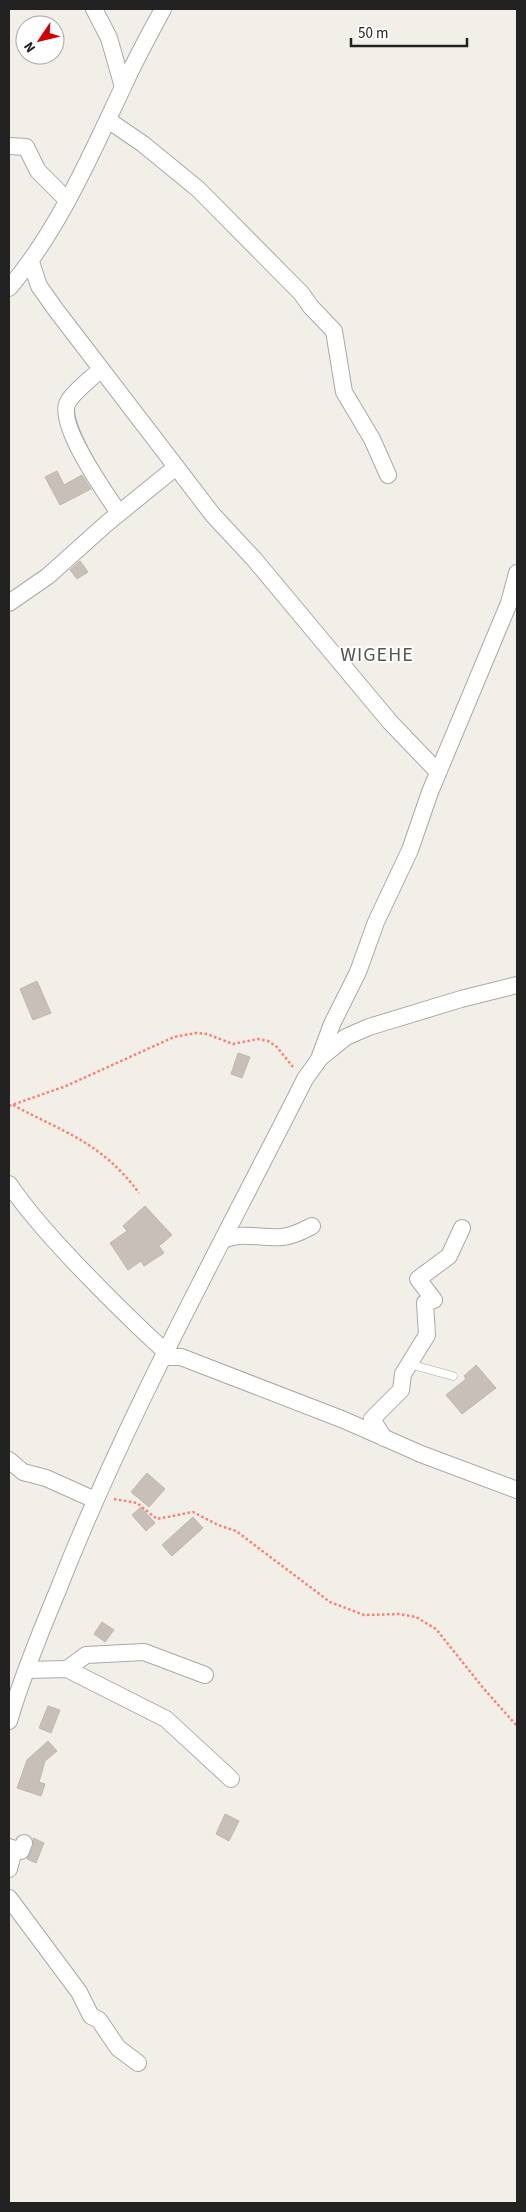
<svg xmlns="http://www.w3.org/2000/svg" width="526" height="2212" viewBox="0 0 526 2212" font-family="'Source Sans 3',sans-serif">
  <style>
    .building { fill: #c7bfb8; stroke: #c4b6ab }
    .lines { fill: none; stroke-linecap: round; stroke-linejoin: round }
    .service-casing { stroke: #a9a9a9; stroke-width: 9 }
    .minor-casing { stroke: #a9a9a9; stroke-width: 18 }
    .path { stroke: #fa8072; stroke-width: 2.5; stroke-dasharray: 2.5 2.5; stroke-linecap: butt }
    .service { stroke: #fff; stroke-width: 8 }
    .minor { stroke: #fff; stroke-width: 16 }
    .labels { text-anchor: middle; stroke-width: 4; stroke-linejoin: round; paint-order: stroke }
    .quarter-label { font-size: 20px; letter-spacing: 1px; fill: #555; stroke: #fff }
  </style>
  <rect width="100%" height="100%" fill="#f2efe9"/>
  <!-- building -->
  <g class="building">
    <polygon points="57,471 64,485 82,475 91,489 60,505 45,477"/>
    <polygon points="80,561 88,572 77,579 70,570"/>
    <polygon points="37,981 51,1013 33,1020 20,989"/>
    <polygon points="238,1053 250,1057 242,1078 231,1074"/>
    <polygon points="145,1206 172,1235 159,1246 164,1253 144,1266 141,1261 128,1270 110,1243 127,1231 123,1226"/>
    <polygon points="476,1365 496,1388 462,1414 446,1395 466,1379 464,1376"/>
    <polygon points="147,1473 165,1489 149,1507 131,1492"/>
    <polygon points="141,1507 155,1523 146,1531 132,1515"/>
    <polygon points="193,1517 203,1528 172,1556 162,1545"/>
    <polygon points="102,1622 114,1630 105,1642 94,1634"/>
    <polygon points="48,1706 60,1710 51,1733 39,1728"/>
    <polygon points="48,1741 57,1751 45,1761 39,1782 45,1784 41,1796 17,1788 27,1760"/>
    <polygon points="225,1814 239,1821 229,1841 216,1834"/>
    <polygon points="33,1838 44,1843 36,1863 27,1859 33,1847"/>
  </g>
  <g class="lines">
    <!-- service casing -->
    <g class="service-casing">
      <polyline id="service" points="409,1364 453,1376"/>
    </g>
    <!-- minor casing -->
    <g class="minor-casing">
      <g id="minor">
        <polyline points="94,9 109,38 123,87"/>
        <polyline points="108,120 143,144 198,189 301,293 311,307 334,331 344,392 372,439 388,475"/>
        <polyline points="9,146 26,147 38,171 67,200"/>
        <polyline points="31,262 39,286 56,310 213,515 254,559 390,722 438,772"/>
        <path d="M9,288c49,-57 82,-133 114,-201 12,-27 26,-52 40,-78"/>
        <path d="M101,369c-9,9 -27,22 -33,33 -12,21 38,92 51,111"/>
        <polyline points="9,603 48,576 106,524 176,467"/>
        <polyline points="319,1059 332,1024 358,972 376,922 410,850 430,792 509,603 517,573"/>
        <path d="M9,1184c21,31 46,58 72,85 28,29 56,57 86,84"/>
        <path d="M223,1240c20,-9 39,-1 59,-3 11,-1 20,-6 30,-11"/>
        <polyline points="165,1357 181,1357 344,1420 421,1454 517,1490"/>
        <polyline points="384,1438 372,1419 401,1390 403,1374 427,1335 425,1303 434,1300 418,1279 449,1256 462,1228"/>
        <polyline points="9,1460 23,1472 46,1478 95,1500"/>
        <polyline points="67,1669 86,1655 144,1652 205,1675"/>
        <polyline points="27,1670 67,1669 166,1719 231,1779"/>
        <path d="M9,1721c13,-44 31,-88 49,-131 69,-176 162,-342 247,-511l15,-21 26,-21 23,-10 92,-28 56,-14"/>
        <polyline points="9,1847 21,1851 24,1843"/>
        <polyline points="9,1869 14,1850"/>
        <polyline points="9,1898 79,1992 91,2016 99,2020 118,2048 138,2063"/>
      </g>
    </g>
    <!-- path -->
    <g class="path">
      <path d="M13,1105c52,28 88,37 126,88"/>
      <polyline points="9,1106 66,1086 174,1037 196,1033 207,1034 233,1044 258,1039 268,1041 277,1047 293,1067"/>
      <polyline points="114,1499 137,1503 157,1519 193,1512 218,1525 236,1531 330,1602 364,1615 399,1614 416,1617 436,1629 484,1689 517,1726"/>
    </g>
    <!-- service -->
    <use href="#service" class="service"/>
    <!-- minor -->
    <use href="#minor" class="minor"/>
  </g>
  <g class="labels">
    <!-- quarter labels -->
    <g class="quarter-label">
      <text x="377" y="661">WIGEHE</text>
    </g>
  </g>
  <!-- border -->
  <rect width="526" height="2212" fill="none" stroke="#222222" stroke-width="20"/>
  <!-- north arrow -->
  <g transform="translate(40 40) rotate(235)"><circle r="24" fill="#ffffff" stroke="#a7a7a7"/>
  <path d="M0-4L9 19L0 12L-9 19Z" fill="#d40000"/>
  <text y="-8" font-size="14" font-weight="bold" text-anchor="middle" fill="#222222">N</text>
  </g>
  <!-- scale -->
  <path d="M351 38v8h116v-8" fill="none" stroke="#222222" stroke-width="2.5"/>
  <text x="358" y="38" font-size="15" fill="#222222" stroke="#ffffff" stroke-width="4" paint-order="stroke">50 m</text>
</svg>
